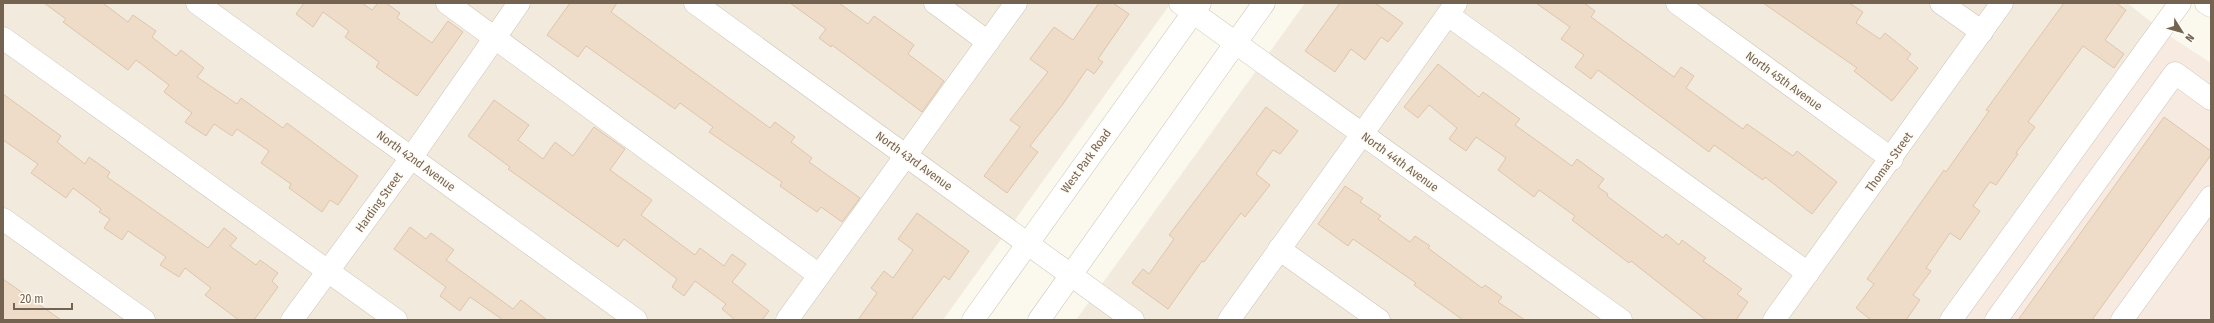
<svg xmlns="http://www.w3.org/2000/svg" width="2214" height="323" viewBox="0 0 2214 323" font-family="'Fira Sans Condensed',sans-serif">
  <style>
    .residential { fill: #f2ebdd }
    .commercial { fill: #f7eae0 }
    .building { fill: #eedcc8; stroke: #dec5aa }
    .lines { fill: none; stroke-linecap: round; stroke-linejoin: round }
    .minor-casing { stroke: #cdc2b4; stroke-width: 23 }
    .minor { stroke: #fff; stroke-width: 22 }
    .labels { text-anchor: middle; stroke-width: 3; stroke-linejoin: round; paint-order: stroke }
    .street-label { font-size: 12px; fill: #756352; stroke: #fefbf4 }
  </style>
  <rect width="100%" height="100%" fill="#fbf8ee"/>
  <!-- residential -->
  <g class="residential">
    <polygon points="3,3 1171,3 943,320 3,320"/>
    <polygon points="1305,3 2127,3 2168,35 1960,320 1076,320"/>
  </g>
  <!-- commercial -->
  <polygon class="commercial" points="2168,35 2211,63 2211,320 1960,320"/>
  <!-- building -->
  <g class="building">
    <polygon points="44,3 103,3 128,22 133,15 156,31 152,37 176,56 181,50 204,68 197,77 237,104 241,98 283,128 287,123 358,176 338,205 330,200 322,212 289,188 291,184 261,163 269,151 237,129 232,136 214,124 206,136 185,122 192,113 164,92 169,85 136,60 128,70 63,22 66,19"/>
    <polygon points="304,3 362,3 372,10 378,3 386,3 400,13 397,18 432,43 448,21 463,32 417,96 376,67 379,62 345,37 349,31 323,12 313,27 296,14"/>
    <polygon points="570,3 617,3 611,12 770,128 775,122 795,137 791,142 812,158 809,162 860,198 842,222 821,207 817,212 780,186 782,182 709,132 713,127 680,103 675,109 586,46 578,57 547,35"/>
    <polygon points="790,3 839,3 868,24 874,16 914,45 908,54 944,81 922,112 832,45 831,47 819,38 826,29"/>
    <polygon points="1099,3 1113,3 1129,14 1098,59 1103,62 1094,74 1087,69 1063,104 1030,146 1038,152 1007,193 984,176 1020,127 1010,120 1048,72 1030,59 1054,27 1073,40"/>
    <polygon points="1340,3 1375,3 1403,23 1388,42 1381,37 1365,60 1351,49 1335,72 1305,51"/>
    <polygon points="1536,3 1584,3 1595,11 1591,17 1674,77 1681,67 1694,76 1686,88 1743,129 1747,124 1793,156 1797,151 1837,182 1812,214 1765,177 1763,180 1714,145 1709,152 1598,70 1591,79 1575,67 1584,55 1561,39 1570,27"/>
    <polygon points="1763,3 1849,3 1863,12 1856,23 1880,39 1885,33 1911,54 1907,59 1918,68 1892,101 1854,71 1857,68"/>
    <polygon points="2064,3 2116,3 2126,10 2105,40 2124,54 2114,68 2083,46 2028,122 2035,127 2016,153 2018,154 1996,185 1990,182 1973,206 1980,211 1960,240 1950,233 1926,268 1931,271 1913,295 1920,300 1906,320 1871,320 1856,308 1874,284 1867,279 1944,170 1946,172 1989,111 1986,110"/>
    <polygon points="1438,64 1479,97 1483,92 1520,119 1515,125 1572,166 1577,159 1604,179 1598,187 1608,194 1607,196 1663,238 1666,234 1679,245 1682,240 1706,258 1703,261 1742,289 1737,294 1748,302 1736,320 1706,320 1631,261 1629,263 1572,220 1575,216 1539,190 1534,197 1498,170 1506,158 1476,137 1466,151 1449,139 1457,128 1429,105 1418,118 1404,107"/>
    <polygon points="3,94 61,136 57,142 85,164 89,157 110,172 107,177 208,248 224,228 237,238 230,246 256,265 260,260 278,273 272,281 278,287 254,320 239,320 205,295 211,288 185,268 179,277 160,265 166,257 128,231 122,240 104,228 110,219 99,212 101,209 73,188 66,198 31,173 38,164 3,140"/>
    <polygon points="494,100 529,125 518,140 543,159 555,142 573,156 594,127 625,149 610,170 652,200 641,215 695,255 700,248 724,266 732,254 746,264 732,282 769,311 762,320 735,320 722,309 726,304 695,281 684,296 672,287 677,279 624,239 618,247 508,169 510,167 468,136"/>
    <polygon points="1266,107 1298,131 1280,154 1273,150 1256,174 1270,185 1245,217 1241,213 1204,262 1202,261 1168,309 1132,283 1143,269 1149,274 1174,239 1169,235"/>
    <polygon points="2164,117 2211,151 2211,155 2092,320 2018,320"/>
    <polygon points="1345,186 1363,198 1360,202 1381,216 1378,219 1410,242 1415,236 1430,246 1428,248 1482,288 1485,285 1502,297 1498,302 1525,320 1463,320 1414,285 1416,283 1353,239 1348,246 1318,224"/>
    <polygon points="917,213 969,251 949,280 944,276 911,320 858,320 877,293 871,288 884,271 893,278 913,250 898,239"/>
    <polygon points="410,227 426,239 431,233 454,250 446,260 513,309 521,300 547,320 503,320 470,297 460,311 440,296 446,287 394,249"/>
    <polygon points="3,279 61,320 3,320"/>
  </g>
  <g class="lines">
    <!-- minor casing -->
    <g class="minor-casing">
      <g id="minor">
        <polyline points="197,3 636,320"/>
        <polyline points="447,3 819,275"/>
        <polyline points="695,3 1133,320"/>
        <polyline points="935,3 988,42"/>
        <polyline points="1180,3 1621,320"/>
        <polyline points="1677,3 1892,159"/>
        <polyline points="1941,3 1982,32"/>
        <polyline points="2206,3 2211,6"/>
        <polyline points="1448,15 1808,273"/>
        <polyline points="3,38 396,320"/>
        <polyline points="3,219 144,320"/>
        <polyline points="1279,249 1379,320"/>
        <polyline points="292,320 411,158 519,3"/>
        <polyline points="787,320 1016,3"/>
        <polyline points="973,320 1200,3"/>
        <polyline points="1039,320 1264,3"/>
        <polyline points="1229,320 1456,3"/>
        <polyline points="1774,320 2002,3"/>
        <polyline points="1951,320 2180,3"/>
        <polyline points="1996,320 2175,73 2211,99"/>
        <polyline points="2122,320 2211,197"/>
      </g>
    </g>
    <!-- minor -->
    <use href="#minor" class="minor"/>
  </g>
  <g class="labels">
    <!-- street labels -->
    <g class="street-label">
      <text transform="translate(1784 81) rotate(36)" y="4">North 45th Avenue</text>
      <text transform="translate(416 161) rotate(36)" y="4">North 42nd Avenue</text>
      <text transform="translate(914 161) rotate(36)" y="4">North 43rd Avenue</text>
      <text transform="translate(1086 161) rotate(-54)" y="4">West Park Road</text>
      <text transform="translate(1400 162) rotate(36)" y="4">North 44th Avenue</text>
      <text transform="translate(1889 162) rotate(-54)" y="4">Thomas Street</text>
      <text transform="translate(379 202) rotate(-54)" y="4">Harding Street</text>
    </g>
  </g>
  <!-- border -->
  <rect width="2214" height="323" fill="none" stroke="#756352" stroke-width="8"/>
  <!-- north arrow -->
  <g transform="translate(2182 32) rotate(127)" stroke="#fefbf4" stroke-width="3" paint-order="stroke">
  <path d="M0-3L7 15L0 10L-7 15Z" fill="#756352"/>
  <text y="-6" font-size="11" font-weight="bold" text-anchor="middle" fill="#756352">N</text>
  </g>
  <!-- scale -->
  <path d="M14 303v6h58v-6" fill="none" stroke="#756352" stroke-width="2"/>
  <text x="20" y="303" font-size="12" fill="#756352" stroke="#fefbf4" stroke-width="3" paint-order="stroke">20 m</text>
</svg>
